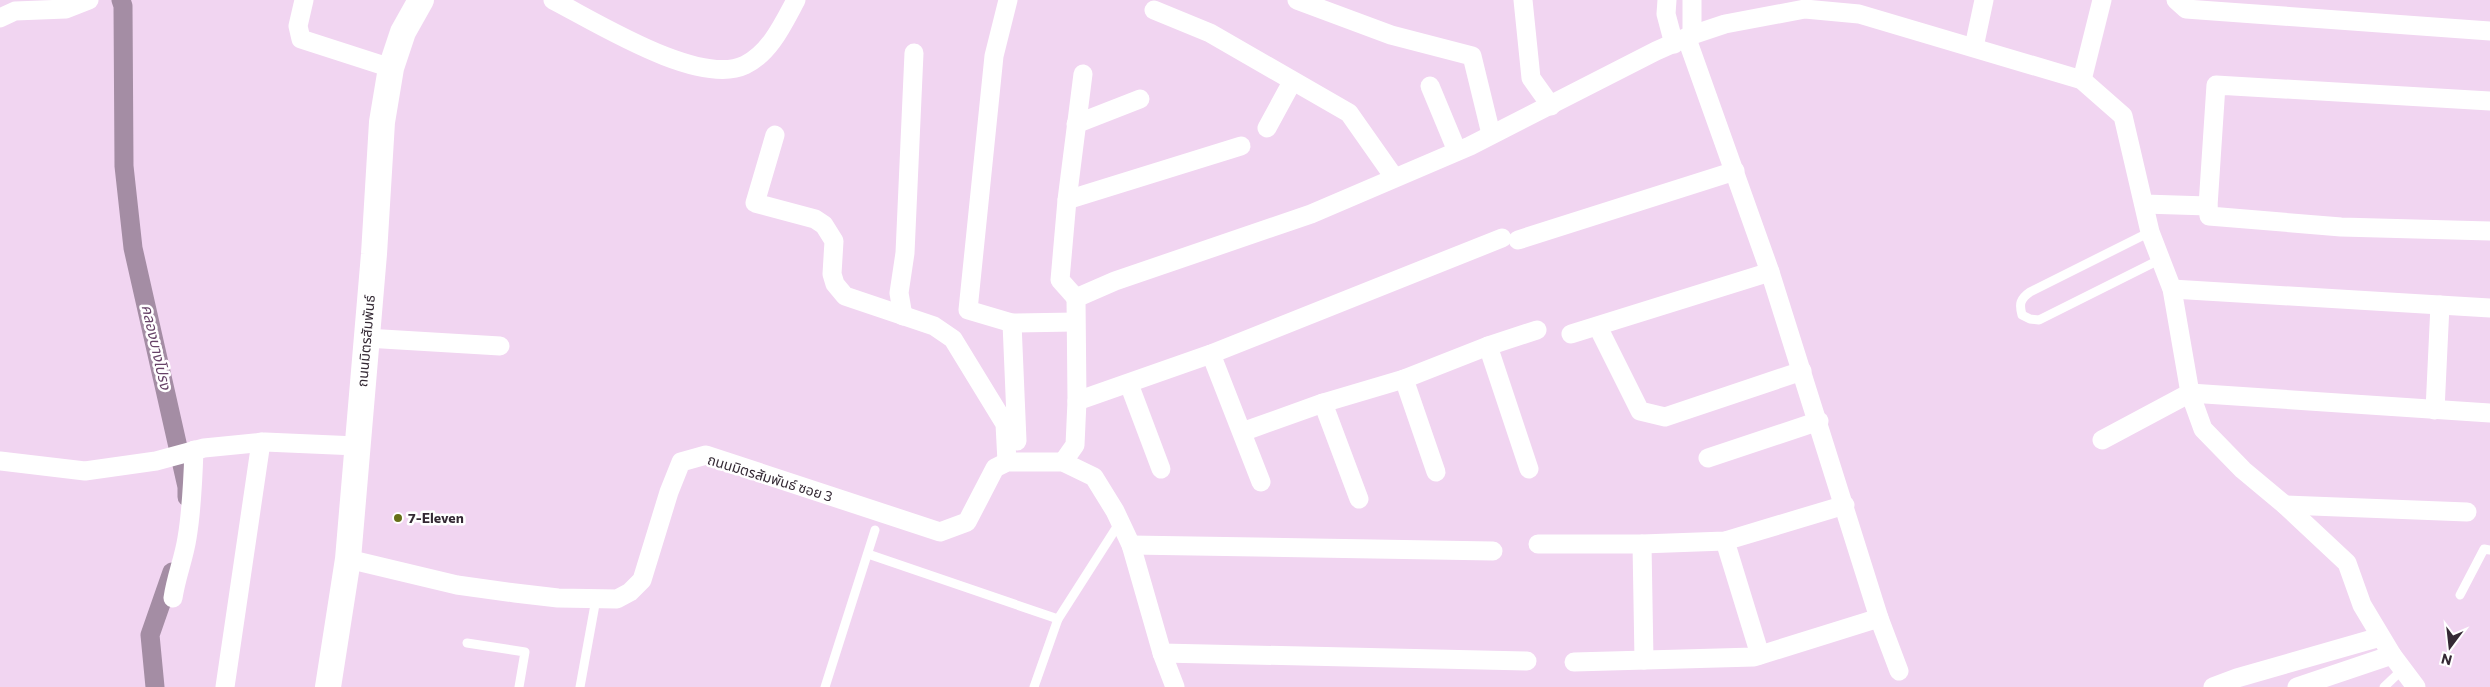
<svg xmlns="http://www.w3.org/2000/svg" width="2490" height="687" viewBox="0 0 2490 687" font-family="Commissioner,'Noto Sans Thai',sans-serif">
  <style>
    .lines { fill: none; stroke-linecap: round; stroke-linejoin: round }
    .canal { stroke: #a48da4; stroke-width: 19 }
    .lane { stroke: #fff; stroke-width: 9 }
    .street { stroke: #fff; stroke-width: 19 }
    .secondary { stroke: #fff; stroke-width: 26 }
    .poi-dot { fill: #666f18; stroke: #fff; stroke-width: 2 }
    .labels { text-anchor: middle; stroke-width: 5; stroke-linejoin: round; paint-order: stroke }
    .street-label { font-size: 14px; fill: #342934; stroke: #fff }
    .poi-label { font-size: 14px; font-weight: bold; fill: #342934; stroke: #fff; text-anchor: start }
    .water-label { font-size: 15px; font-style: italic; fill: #674368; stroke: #fff }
  </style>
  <rect width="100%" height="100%" fill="#f1d5f1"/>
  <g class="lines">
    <!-- canal -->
    <g class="canal">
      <polyline points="121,0 123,6 124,166 133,248 187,487 187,497"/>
      <polyline points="155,687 150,635 172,572"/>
    </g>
    <!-- lane -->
    <g class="lane">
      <path d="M2150,232l-120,60c-10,7 -11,12 -8,23l8,4 9,1 122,-61"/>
      <polyline points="868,554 1058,619"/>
      <polyline points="2460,595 2484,549 2490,550"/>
      <polyline points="467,643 525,652 519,687"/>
      <polyline points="580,687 596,599"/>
      <polyline points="825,687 875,530"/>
      <polyline points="1034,687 1058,619 1120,522"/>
      <polyline points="2384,687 2403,669"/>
    </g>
    <!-- street -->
    <g class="street">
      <polyline points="304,0 298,26 301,39 391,68"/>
      <path d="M553,0c43,22 146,87 192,65 25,-12 38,-41 51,-65"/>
      <polyline points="1008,0 994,56 968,310 1012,323 1075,322"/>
      <polyline points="1297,0 1391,35 1472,56 1491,134"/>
      <polyline points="1523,0 1531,78 1551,106"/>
      <polyline points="1667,0 1666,14 1674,44"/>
      <polyline points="2176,0 2186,9 2490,31"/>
      <polyline points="1154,10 1210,33 1349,113 1394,177"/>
      <polyline points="0,18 15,11 66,9 89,0"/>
      <polyline points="1692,35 1692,0"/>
      <polyline points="1687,39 1770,272 1879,618 1899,671"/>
      <polyline points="1974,47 1984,0"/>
      <polyline points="2082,80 2102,0"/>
      <polyline points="1430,86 1457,151"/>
      <polyline points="2490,101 2216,85 2208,206 2209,216 2341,227 2490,231"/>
      <polyline points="1076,124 1140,99"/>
      <polyline points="1267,128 1292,82"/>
      <polyline points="775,135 755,203 815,219 824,225 834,241 832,274 835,284 845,296 934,326 953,339 1005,424 1007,462"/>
      <polyline points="1067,200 1241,146"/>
      <polyline points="2144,204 2208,206"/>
      <polyline points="1518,240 1735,171"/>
      <polyline points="2172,289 2490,308"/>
      <polyline points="1076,298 1060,280 1067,200 1083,74"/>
      <polyline points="903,316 899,293 905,253 914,53"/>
      <polyline points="1012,323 1017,441"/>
      <polyline points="1598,327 1640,411 1665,417 1802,371"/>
      <polyline points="1571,334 1770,272"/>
      <polyline points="366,338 500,346"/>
      <polyline points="1488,346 1529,469"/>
      <polyline points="1211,354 1261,482"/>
      <polyline points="1404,379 1436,472"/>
      <polyline points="1129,384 1161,469"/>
      <polyline points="1077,401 1211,354 1502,238"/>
      <polyline points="1323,403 1359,499"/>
      <polyline points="2435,410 2440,305"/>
      <polyline points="1242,432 1323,403 1404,379 1488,346 1537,330"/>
      <polyline points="2102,440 2190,393 2490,413"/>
      <polyline points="1708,458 1819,421"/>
      <polyline points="0,461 85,471 156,461 204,448 265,442 357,446"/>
      <polyline points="1063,462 1075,445 1077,401 1076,298 1115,281 1311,214 1470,146 1656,51 1692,35 1725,24 1805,9 1859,14 2082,80 2123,116 2150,232 2172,289 2190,393 2203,429 2243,470 2285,505 2347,563 2362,605 2392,655 2416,687"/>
      <polyline points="2285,505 2467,512"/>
      <polyline points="1725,541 1760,655"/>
      <polyline points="1538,544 1642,544 1725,541 1845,505"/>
      <polyline points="1642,544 1644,660"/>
      <polyline points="1131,545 1493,551"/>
      <polyline points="348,559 457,585 515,593 558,598 617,599 630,592 642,580 669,492 681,462 706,455 940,532 967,522 995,468 1007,462 1063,462 1094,477 1115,511 1131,545 1162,653 1175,687"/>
      <path d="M173,598c3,-21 11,-40 14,-60 5,-29 6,-59 7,-88"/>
      <polyline points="1162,653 1527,661"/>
      <polyline points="1574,662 1754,657 1879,618"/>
      <polyline points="225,687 261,442"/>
      <polyline points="2213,687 2237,678 2380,637"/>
      <polyline points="2297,687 2392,655"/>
    </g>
    <!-- secondary -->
    <polyline class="secondary" points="328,687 348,559 374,254 382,122 391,68 403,32 421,0"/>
  </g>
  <!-- markers -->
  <circle class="poi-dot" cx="398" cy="518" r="5"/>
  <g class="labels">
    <!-- street labels -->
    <g class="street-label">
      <text transform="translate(366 341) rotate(-85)" y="5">ถนนมิตรสัมพันธ์</text>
      <text transform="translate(770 478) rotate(17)" y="5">ถนนมิตรสัมพันธ์ ซอย 3</text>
    </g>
    <!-- poi labels -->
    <g class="poi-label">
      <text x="408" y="523">7-Eleven</text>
    </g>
    <!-- water labels -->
    <g class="water-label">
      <text transform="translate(156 347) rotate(77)" y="5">คลองบางโปรง</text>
    </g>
  </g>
  <!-- north arrow -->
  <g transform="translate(2450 647) rotate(195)" stroke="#ffffff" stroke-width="4" paint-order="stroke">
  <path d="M0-4L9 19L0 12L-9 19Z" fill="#342934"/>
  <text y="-8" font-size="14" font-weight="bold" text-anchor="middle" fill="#342934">N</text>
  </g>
</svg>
